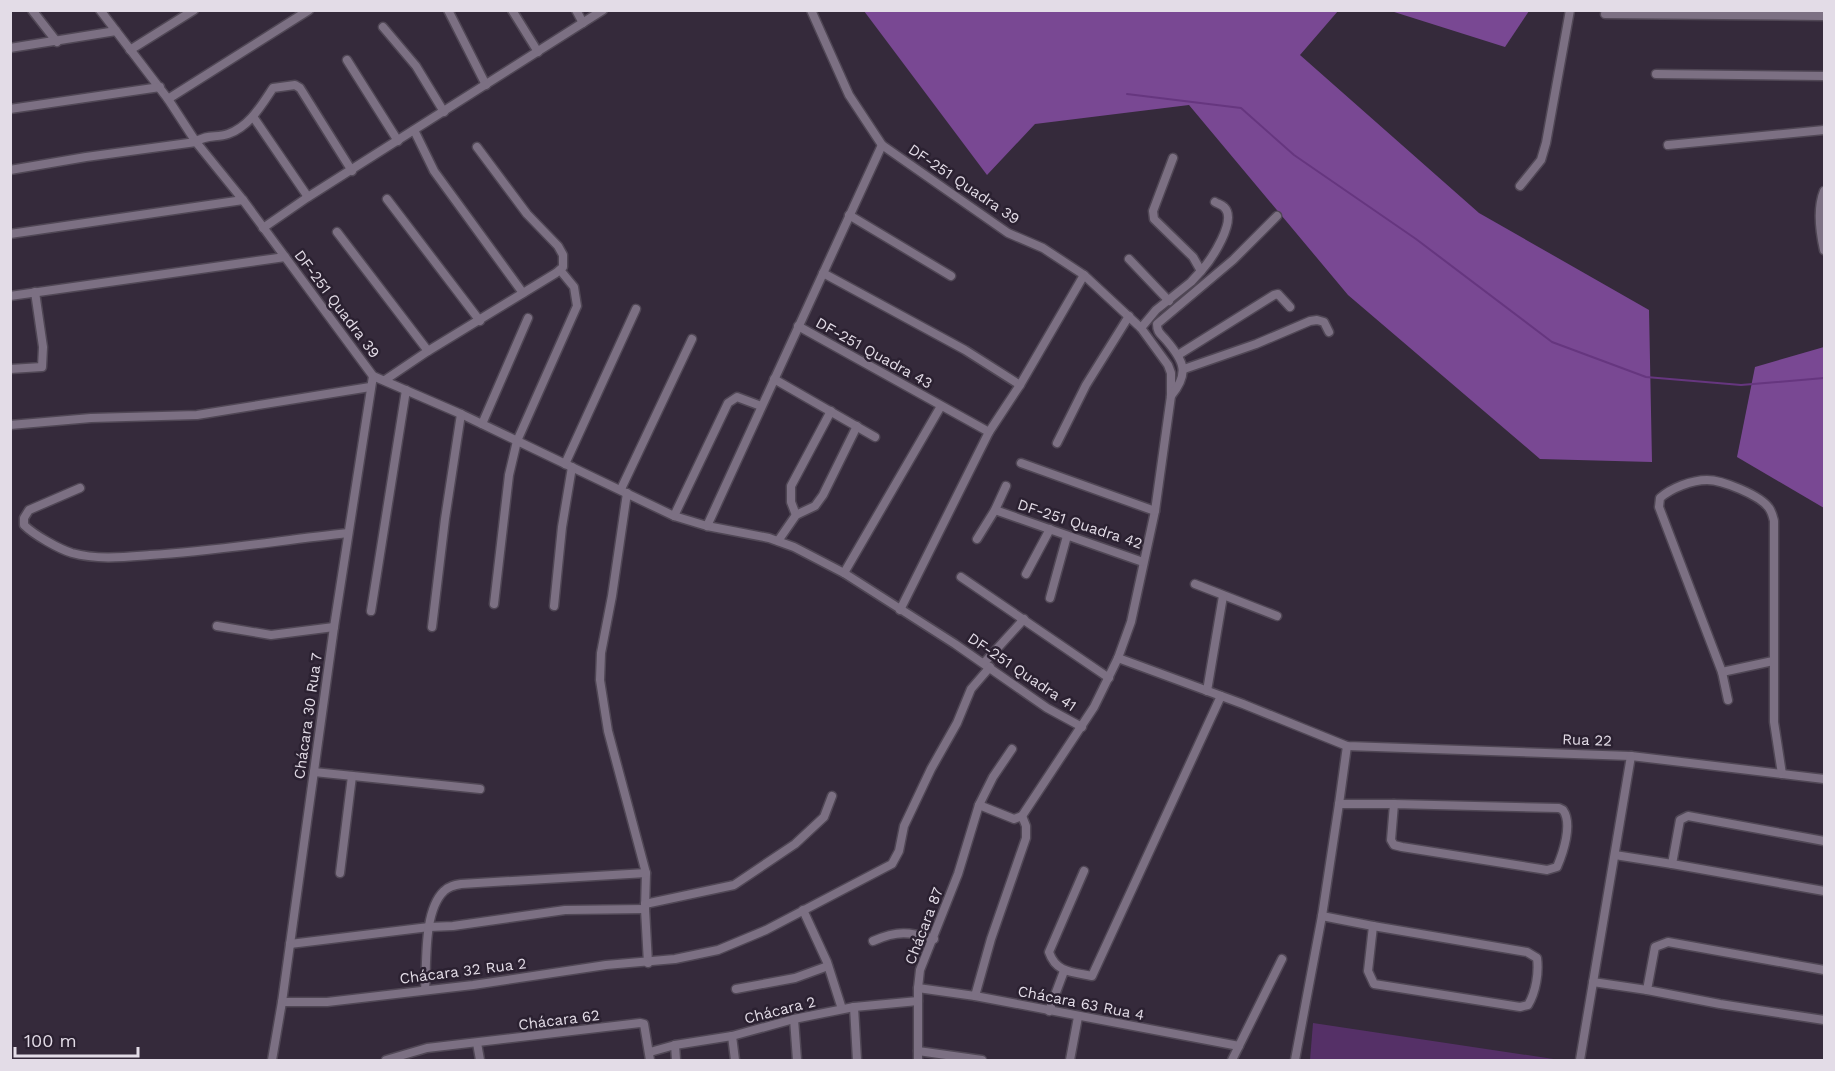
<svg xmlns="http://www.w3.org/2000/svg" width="1835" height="1071" viewBox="0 0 1835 1071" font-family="'Work Sans',sans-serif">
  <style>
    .green { fill: #553067 }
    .forest { fill: #794893 }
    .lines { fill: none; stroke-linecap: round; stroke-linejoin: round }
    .stream { stroke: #66367f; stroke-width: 2 }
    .street-casing { stroke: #504755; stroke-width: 11 }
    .street { stroke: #7c7083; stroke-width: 8 }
    .labels { text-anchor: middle; stroke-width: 5; stroke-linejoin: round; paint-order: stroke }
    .street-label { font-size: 15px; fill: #e3dce7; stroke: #2b2131 }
  </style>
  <rect width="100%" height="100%" fill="#352a3b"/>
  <!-- green -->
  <polygon class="green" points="1313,1023 1560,1060 1310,1060"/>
  <!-- forest -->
  <g class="forest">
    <polygon points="864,11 1338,11 1300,55 1479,213 1649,310 1652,462 1540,459 1348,295 1189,105 1035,124 987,175"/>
    <polygon points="1391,11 1529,11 1505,47"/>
    <polygon points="1824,347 1824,508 1737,457 1755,367"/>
  </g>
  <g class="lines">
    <!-- stream -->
    <polyline class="stream" points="1127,94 1241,108 1294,155 1416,239 1552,342 1646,377 1741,385 1824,378"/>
    <!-- street casing -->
    <g class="street-casing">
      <g id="street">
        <polyline points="32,10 57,42"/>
        <polyline points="100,10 168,99 196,142 243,200 373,376 461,414 674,516 707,526 769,538 794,547 844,573 955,644 1047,708 1082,727"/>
        <polyline points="448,10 486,85"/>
        <polyline points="512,10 538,52"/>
        <polyline points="576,10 583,23"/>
        <polyline points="811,10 849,95 882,145 1008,233 1043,248 1084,275 1141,328 1168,365 1171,373 1171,396 1155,511 1131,622 1118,658 1094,707 1022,816"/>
        <polyline points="1605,14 1824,16"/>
        <polyline points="383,27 416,66 444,112"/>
        <polyline points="10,48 116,31"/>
        <polyline points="130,50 194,10"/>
        <polyline points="347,60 398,141"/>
        <polyline points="1656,74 1824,76"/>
        <polyline points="168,99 309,10"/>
        <polyline points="10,109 160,87"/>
        <polyline points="254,118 308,197"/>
        <polyline points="414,130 434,171 523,293"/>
        <polyline points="1668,145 1824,130"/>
        <path d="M10,170l76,-13 110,-15c10,-8 21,-4 32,-8 21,-7 33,-28 45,-46l22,-3 5,3 52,83"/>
        <polyline points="1520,186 1541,160 1546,143 1570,10"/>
        <path d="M1824,191c-7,17 -4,41 0,59"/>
        <polyline points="387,199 480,321"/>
        <polyline points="849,215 951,276"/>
        <polyline points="263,228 308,197 603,10"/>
        <polyline points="337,232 428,351"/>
        <polyline points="10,234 243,200"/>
        <polyline points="1129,259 1169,301"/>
        <path d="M1201,271c10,-11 37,-51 23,-64 -3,-3 -6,-3 -9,-5"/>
        <polyline points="823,273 965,350 1020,385"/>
        <polyline points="10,296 285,257"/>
        <polyline points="798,326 989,432"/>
        <polyline points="1141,328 1156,310 1191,282 1201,271 1193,257 1154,219 1153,211 1156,203 1173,158"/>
        <polyline points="1178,355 1274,295 1278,294 1290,307"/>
        <polyline points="10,369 42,367 43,347 35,292"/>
        <polyline points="1184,369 1256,344 1310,321 1317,320 1324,322 1329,332"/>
        <polyline points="774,379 875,437"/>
        <polyline points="385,380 428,351 556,273 563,267 563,255 558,246 527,214 477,147"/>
        <path d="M1171,396c19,-23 13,-35 -5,-56 -5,-6 -9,-7 -9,-16l76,-64 44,-44"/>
        <polyline points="482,424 528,318"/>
        <polyline points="10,425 91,418 197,415 370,387"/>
        <polyline points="1057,443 1086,385 1129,316"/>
        <polyline points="1021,463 1155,511"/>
        <polyline points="565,464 636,309"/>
        <path d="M80,488l-51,22 -5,8v7c10,10 35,24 48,28 25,7 53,4 78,2 67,-4 132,-15 198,-22"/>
        <polyline points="621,489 692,339"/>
        <polyline points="627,493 612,596 601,653 600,680 608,731 646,873 645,909 648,963"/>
        <polyline points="995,510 1143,562"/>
        <polyline points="796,515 791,502 791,486 831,411"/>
        <polyline points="674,516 728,403 737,397 761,406"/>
        <polyline points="707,526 882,145"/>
        <polyline points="977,539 995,510 1006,486"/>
        <polyline points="778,541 796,515 815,506 823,495 857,426"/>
        <polyline points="844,573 941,406"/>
        <polyline points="1026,574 1050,529"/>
        <polyline points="961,577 1109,678"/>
        <polyline points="1195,584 1277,616"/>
        <polyline points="1050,598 1067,536"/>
        <polyline points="494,604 509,475 517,441 577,306 574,287 560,270"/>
        <polyline points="554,606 562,527 572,467"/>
        <polyline points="900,610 989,432 1020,385 1084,275"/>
        <polyline points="371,611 406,390"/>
        <polyline points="217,626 271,635 334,627"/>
        <polyline points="432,627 445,519 461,414"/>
        <polyline points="1118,658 1243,704 1347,746 1631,756 1824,779"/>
        <polyline points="984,663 1024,619"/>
        <polyline points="1722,672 1773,661"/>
        <polyline points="1207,691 1223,596"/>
        <path d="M1728,700l-6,-28 -63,-165 1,-9c11,-10 32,-18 47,-18 15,0 53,15 62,28 3,4 4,9 5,13v201l8,52"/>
        <polyline points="314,772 480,789"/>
        <polyline points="1339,804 1347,746"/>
        <path d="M1394,804l165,4 4,2c10,14 0,43 -6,57l-10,3 -145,-23 -8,-2 -3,-5z"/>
        <polyline points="1824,841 1688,816 1680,820 1672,864 1824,891"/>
        <polyline points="1615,855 1672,864"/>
        <path d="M1084,871l-35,81c7,21 24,20 43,24l129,-280"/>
        <polyline points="340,873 352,776"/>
        <polyline points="645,904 734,885 795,844 824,817 832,796"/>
        <polyline points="803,910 827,962 842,1009"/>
        <polyline points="1322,916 1373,926"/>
        <path d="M1373,926l154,26 10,6c2,14 -1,34 -9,47l-8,2 -146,-23 -6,-13z"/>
        <path d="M873,941c25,-11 36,-9 61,-2"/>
        <polyline points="290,944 429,927 453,926 565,910 645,909"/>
        <polyline points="1824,970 1668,942 1655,947 1647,990 1720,1004 1824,1020"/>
        <polyline points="1593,982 1647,990"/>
        <polyline points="918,988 975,996 1239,1046"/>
        <polyline points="736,989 795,978 828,966"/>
        <path d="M425,990c2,-27 -2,-79 19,-99 5,-5 11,-6 17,-7l185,-11"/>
        <polyline points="975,996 991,939 1026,838 1026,826 1022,816 1014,819 979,805"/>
        <polyline points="282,1002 327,1002 473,985 606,965 675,959 718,950 766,930 892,864 899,851 904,826 931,769 957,723 971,689 990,667"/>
        <polyline points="854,1007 857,1060"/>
        <polyline points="1049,1011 1064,971"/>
        <polyline points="794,1019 797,1060"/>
        <polyline points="732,1036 735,1060"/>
        <polyline points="477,1043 480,1060"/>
        <polyline points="675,1045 676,1060"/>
        <polyline points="918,1051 982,1060"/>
        <polyline points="650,1052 675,1045 732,1036 794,1019 854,1007 918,1001"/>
        <polyline points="272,1060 282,1002 334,627 373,376"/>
        <polyline points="386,1060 427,1048 640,1023 644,1024 650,1060"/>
        <polyline points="918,1060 918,988 920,970 958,874 979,805 993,777 1012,749"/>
        <polyline points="1070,1060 1078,1017"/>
        <polyline points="1232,1060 1282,959"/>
        <polyline points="1295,1060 1322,916 1339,804 1394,804"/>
        <polyline points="1580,1060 1631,756"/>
      </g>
    </g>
    <!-- street -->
    <use href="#street" class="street"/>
  </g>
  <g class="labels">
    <!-- street labels -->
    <g class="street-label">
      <text transform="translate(964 184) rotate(34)" y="5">DF-251 Quadra 39</text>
      <text transform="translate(337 304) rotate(53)" y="5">DF-251 Quadra 39</text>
      <text transform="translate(874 353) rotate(29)" y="5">DF-251 Quadra 43</text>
      <text transform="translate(1080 524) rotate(18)" y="5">DF-251 Quadra 42</text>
      <text transform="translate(1022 672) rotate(34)" y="5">DF-251 Quadra 41</text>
      <text transform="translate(308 716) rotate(-82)" y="5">Chácara 30 Rua 7</text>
      <text transform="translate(1587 740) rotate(2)" y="5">Rua 22</text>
      <text transform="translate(924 926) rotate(-69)" y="5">Chácara 87</text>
      <text transform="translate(463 971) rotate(-7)" y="5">Chácara 32 Rua 2</text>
      <text transform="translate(1081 1003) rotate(11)" y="5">Chácara 63 Rua 4</text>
      <text transform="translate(780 1010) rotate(-14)" y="5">Chácara 2</text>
      <text transform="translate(559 1020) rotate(-7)" y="5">Chácara 62</text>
    </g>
  </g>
  <!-- border -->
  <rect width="1835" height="1071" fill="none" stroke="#e3dce7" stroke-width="24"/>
  <!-- scale -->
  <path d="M15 1047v9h123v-9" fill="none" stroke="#e3dce7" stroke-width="3"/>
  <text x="24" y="1047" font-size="18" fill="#e3dce7" stroke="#2b2131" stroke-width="4.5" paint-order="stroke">100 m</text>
</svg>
